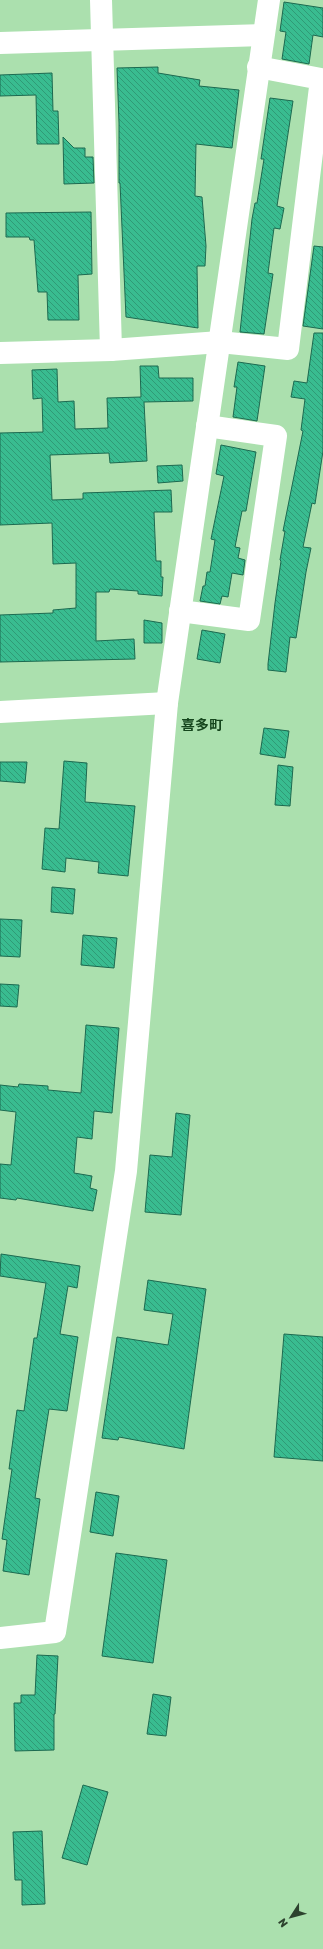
<svg xmlns="http://www.w3.org/2000/svg" width="323" height="1949" viewBox="0 0 323 1949" font-family="Rubik,'Noto Sans JP',sans-serif">
  <style>
    .building { fill: url(#building-back-hatch); stroke: #1c6a50 }
    .lines { fill: none; stroke-linecap: round; stroke-linejoin: round }
    .minor { stroke: #fff; stroke-width: 22 }
    .labels { text-anchor: middle; stroke-width: 3; stroke-linejoin: round; paint-order: stroke }
    .quarter-label { font-size: 14px; font-weight: bold; fill: #15461d; stroke: #abe0ae }
  </style>
  <defs>
    <pattern id="building-back-hatch" width="6" height="6" patternUnits="userSpaceOnUse"><rect width="6" height="6" fill="#39bc90"/><path d="M-1 5l2 2M0 0l6 6M5-1l2 2" fill="none" stroke="#309a76"/></pattern>
  </defs>
  <rect width="100%" height="100%" fill="#abe0ae"/>
  <!-- building -->
  <g class="building">
    <polygon points="284,2 323,8 323,37 313,35 309,64 282,59 286,32 280,31"/>
    <polygon points="158,67 158,73 200,80 199,86 239,90 232,148 196,144 195,196 202,197 206,246 205,266 197,266 198,328 126,317 120,183 119,183 119,123 117,68"/>
    <polygon points="52,73 53,111 58,111 59,144 37,144 36,95 0,96 0,75"/>
    <polygon points="270,98 293,101 277,206 284,208 280,229 274,228 268,273 273,274 264,334 240,332 252,219 255,203 257,203 264,159 261,159"/>
    <polygon points="63,137 74,148 85,148 85,157 93,157 94,183 64,184"/>
    <polygon points="91,212 92,274 78,275 79,320 48,320 47,292 38,292 34,240 30,240 29,237 6,237 6,213"/>
    <polygon points="314,246 323,247 323,329 303,326"/>
    <polygon points="314,333 323,333 323,451 315,504 312,503 303,547 311,548 306,572 296,638 290,637 286,672 268,670 268,664 275,603 281,561 280,560 285,531 283,531 303,431 301,430 305,399 291,397 294,381 307,383"/>
    <polygon points="238,362 265,366 257,421 233,417 237,387 234,387"/>
    <polygon points="140,366 158,366 159,378 193,378 193,401 144,402 147,461 110,463 109,453 50,455 52,500 83,499 83,493 171,490 172,512 154,512 156,561 161,561 161,577 163,577 162,596 138,594 138,591 110,589 109,592 96,592 96,641 134,639 135,659 0,662 0,615 53,613 53,610 76,608 76,563 53,564 52,523 0,525 0,433 43,432 42,398 33,399 32,370 57,369 58,402 74,401 75,429 108,428 107,398 141,397"/>
    <polygon points="221,445 256,452 246,511 242,511 235,547 240,548 238,558 245,560 243,575 232,573 228,597 222,596 220,604 200,601 203,586 205,586 207,572 210,572 215,540 211,539 224,476 216,474"/>
    <polygon points="182,465 183,481 158,483 157,466"/>
    <polygon points="144,620 162,623 162,643 144,643"/>
    <polygon points="202,630 225,634 220,663 197,659"/>
    <polygon points="264,728 289,731 285,758 260,754"/>
    <polygon points="64,761 87,763 85,802 135,806 128,876 98,873 99,862 66,858 65,872 42,869 45,828 59,829"/>
    <polygon points="0,762 27,762 25,783 0,781"/>
    <polygon points="278,765 293,767 290,806 275,805"/>
    <polygon points="52,887 75,889 73,914 51,912"/>
    <polygon points="0,919 22,920 20,957 0,956"/>
    <polygon points="83,935 117,938 114,968 81,965"/>
    <polygon points="0,984 19,985 17,1007 0,1006"/>
    <polygon points="86,1025 119,1028 112,1113 94,1111 92,1139 77,1137 74,1173 92,1176 90,1188 97,1190 93,1211 17,1198 16,1200 0,1198 0,1164 11,1165 16,1112 0,1110 0,1085 18,1087 19,1084 48,1086 48,1090 81,1093"/>
    <polygon points="176,1113 190,1115 181,1215 145,1212 150,1155 172,1157"/>
    <polygon points="1,1254 80,1266 77,1288 68,1286 60,1334 78,1337 67,1411 49,1409 35,1498 40,1499 29,1575 3,1571 7,1540 2,1539 12,1469 9,1469 17,1410 24,1411 34,1338 37,1338 46,1283 0,1276"/>
    <polygon points="148,1280 206,1289 184,1449 119,1437 118,1440 102,1438 117,1337 168,1345 173,1314 144,1310"/>
    <polygon points="284,1334 323,1337 323,1461 274,1457"/>
    <polygon points="96,1492 119,1496 113,1536 90,1532"/>
    <polygon points="116,1553 167,1560 153,1663 102,1656"/>
    <polygon points="37,1655 58,1656 55,1714 54,1714 54,1750 15,1751 14,1703 21,1703 21,1695 35,1695"/>
    <polygon points="153,1694 171,1697 166,1736 147,1734"/>
    <polygon points="83,1785 108,1792 87,1865 62,1858"/>
    <polygon points="42,1831 45,1904 22,1905 22,1880 15,1880 13,1832"/>
  </g>
  <g class="lines">
    <!-- minor -->
    <g class="minor">
      <polyline points="101,0 111,350"/>
      <polyline points="0,43 263,35"/>
      <polyline points="0,353 111,350 220,342 288,349 321,79 258,67"/>
      <polyline points="180,611 249,620 276,436 207,426"/>
      <polyline points="0,712 167,703"/>
      <polyline points="0,1638 55,1632 126,1171 167,703 269,0"/>
    </g>
  </g>
  <g class="labels">
    <!-- quarter labels -->
    <g class="quarter-label">
      <text x="202" y="730">喜多町</text>
    </g>
  </g>
  <!-- north arrow -->
  <g transform="translate(291 1917) rotate(234)" stroke="#abe0ae" stroke-width="3" paint-order="stroke">
  <path d="M0-3L7 15L0 10L-7 15Z" fill="#2d422e"/>
  <text y="-6" font-size="11" font-weight="bold" text-anchor="middle" fill="#2d422e">N</text>
  </g>
</svg>
